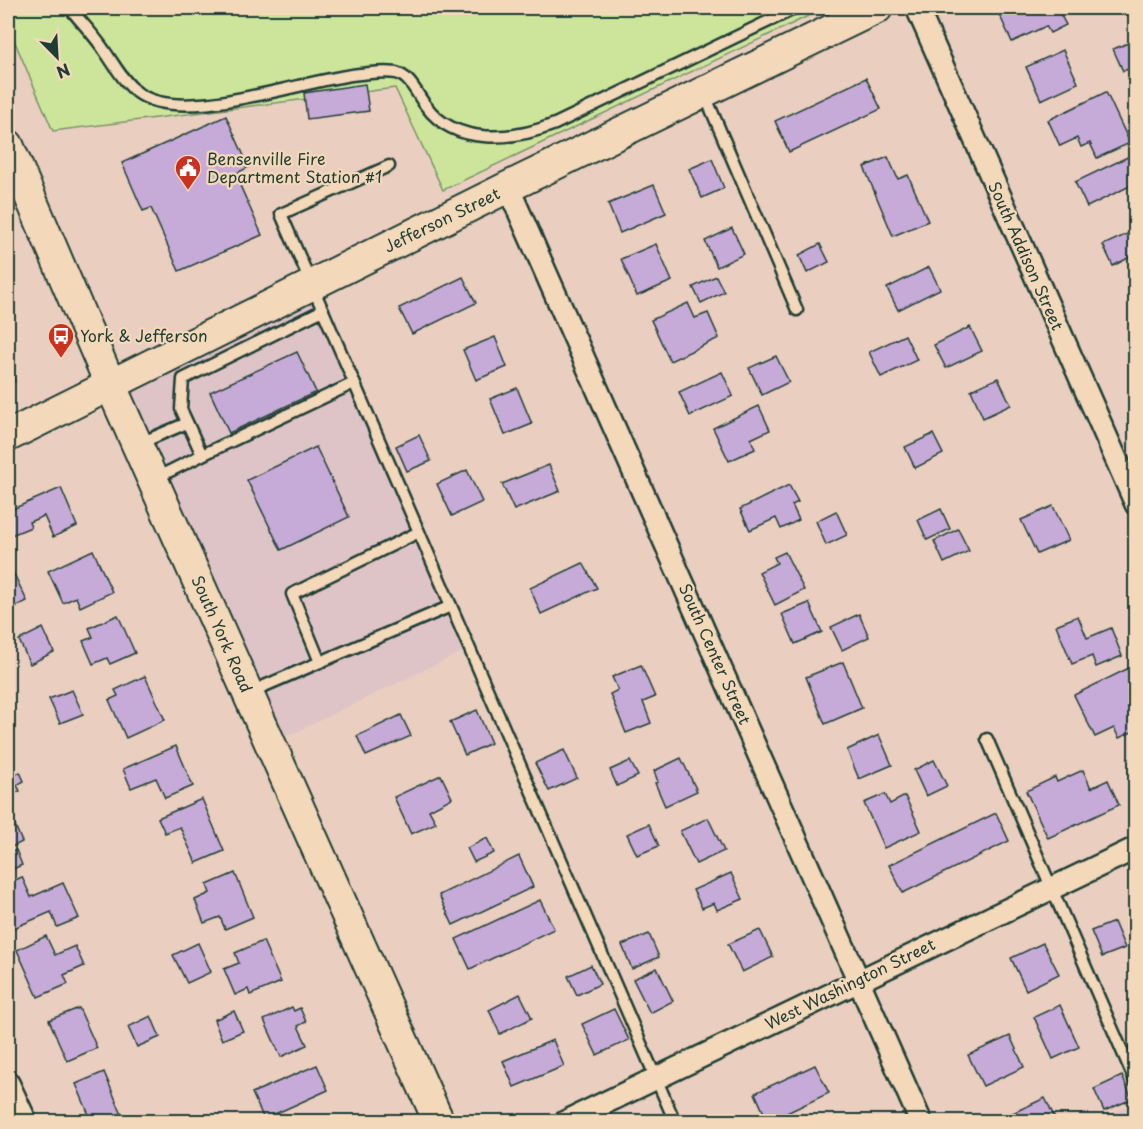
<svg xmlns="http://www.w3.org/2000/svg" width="1143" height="1129" viewBox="0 0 1143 1129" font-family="'Playpen Sans',sans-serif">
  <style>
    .built { fill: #dfc4c7 }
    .green { fill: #cde59b; stroke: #769168; stroke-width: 1.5 }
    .building { fill: #c6abd8; stroke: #1f3d34; stroke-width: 1.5 }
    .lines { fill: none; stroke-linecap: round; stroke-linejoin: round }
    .lane-casing { stroke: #1f3d34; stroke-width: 15 }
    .street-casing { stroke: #1f3d34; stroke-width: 26 }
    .secondary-casing { stroke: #1f3d34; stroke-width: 34 }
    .lane { stroke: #f3d8ba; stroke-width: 10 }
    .street { stroke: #f3d8ba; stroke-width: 21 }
    .secondary { stroke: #f3d8ba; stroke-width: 30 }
    .labels { text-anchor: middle; stroke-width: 4.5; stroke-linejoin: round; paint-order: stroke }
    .poi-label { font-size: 16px; fill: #1f3d34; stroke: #f3d8ba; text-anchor: start }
    .street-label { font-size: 16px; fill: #1f3d34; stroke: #f3d8ba }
  </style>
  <rect width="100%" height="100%" fill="#eacfc0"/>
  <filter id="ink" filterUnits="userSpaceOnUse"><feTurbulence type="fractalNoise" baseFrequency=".0167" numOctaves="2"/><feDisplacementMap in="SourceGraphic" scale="12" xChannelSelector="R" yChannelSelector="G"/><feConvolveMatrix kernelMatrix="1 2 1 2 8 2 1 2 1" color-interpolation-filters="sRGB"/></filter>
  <g filter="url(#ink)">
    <!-- built -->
    <g class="built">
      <polygon points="310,294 464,651 275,742 119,389"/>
      <polygon points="1135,1103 1135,1121 1095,1121"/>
    </g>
    <!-- green -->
    <polygon class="green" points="8,8 825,8 443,190 395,88 53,131 8,26"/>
    <!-- building -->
    <g class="building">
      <polygon points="1013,8 1057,8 1066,25 1050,33 1046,26 1012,42 999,14"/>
      <polygon points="1136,40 1136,66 1123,71 1113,49"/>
      <polygon points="1063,50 1078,83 1041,100 1026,67"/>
      <polygon points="866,78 881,109 789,152 775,121"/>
      <polygon points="365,84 369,111 307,119 304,93"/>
      <polygon points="1106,92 1130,143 1097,158 1090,143 1081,147 1077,138 1060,146 1048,120"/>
      <polygon points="226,116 249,167 235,174 262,235 179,271 151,208 143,211 122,163"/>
      <polygon points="1136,153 1136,183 1087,207 1075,182"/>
      <polygon points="888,157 898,179 908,175 928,221 893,236 864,167"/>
      <polygon points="712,159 724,188 702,198 689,169"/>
      <polygon points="654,185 666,213 620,233 608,204"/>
      <polygon points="732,228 744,254 717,267 705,241"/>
      <polygon points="1136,230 1136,268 1130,257 1113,266 1103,245"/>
      <polygon points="656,244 672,281 637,296 621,259"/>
      <polygon points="820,244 829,262 807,273 799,255"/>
      <polygon points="929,267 940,289 898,310 887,288"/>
      <polygon points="716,276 724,292 701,303 693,287"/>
      <polygon points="463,277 476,303 412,334 399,308"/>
      <polygon points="688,303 695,318 708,313 719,338 670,361 651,320"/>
      <polygon points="970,327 982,351 946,368 934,345"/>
      <polygon points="905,335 917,360 881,377 869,352"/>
      <polygon points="495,337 507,367 476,380 463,350"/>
      <polygon points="297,352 316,392 229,433 210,392"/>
      <polygon points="776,356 789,382 762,395 749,368"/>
      <polygon points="8,365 15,381 8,385"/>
      <polygon points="722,372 733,396 690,416 679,392"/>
      <polygon points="998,378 1011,405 983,418 971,390"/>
      <polygon points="517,388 532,424 505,435 490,399"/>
      <polygon points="759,406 770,430 751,439 755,449 729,461 713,428"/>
      <polygon points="933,434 943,454 915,468 905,447"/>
      <polygon points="419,435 431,461 407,471 396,446"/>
      <polygon points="316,447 349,517 281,550 247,480"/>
      <polygon points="549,465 560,491 514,510 502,484"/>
      <polygon points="467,470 482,502 452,516 437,484"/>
      <polygon points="789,485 798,502 792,505 799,520 781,529 776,518 750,530 740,509"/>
      <polygon points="61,488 77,526 53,537 44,516 29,522 31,527 9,536 8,511"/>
      <polygon points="1053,506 1069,540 1037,554 1021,520"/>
      <polygon points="941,509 950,529 927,540 918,520"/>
      <polygon points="836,511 847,535 826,545 816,521"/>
      <polygon points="958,529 969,551 944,563 934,541"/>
      <polygon points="93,550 112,592 80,607 76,597 63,603 48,571"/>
      <polygon points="785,552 804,590 775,605 759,572 777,563 774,557"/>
      <polygon points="583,563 597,588 541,614 530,588"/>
      <polygon points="11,568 27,601 8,611 8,569"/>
      <polygon points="809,603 822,632 795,644 782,614"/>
      <polygon points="859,614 869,637 842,650 831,627"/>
      <polygon points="118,615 135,653 110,664 107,658 93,664 83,641 93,637 89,628"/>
      <polygon points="1078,616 1087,638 1111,628 1122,656 1096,667 1092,656 1072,664 1056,625"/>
      <polygon points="43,628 54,652 30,664 19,640"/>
      <polygon points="843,662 862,708 825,724 806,677"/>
      <polygon points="641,665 655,697 643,702 651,723 626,733 610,694 618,690 612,677"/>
      <polygon points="1129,668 1136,682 1136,730 1119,738 1114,728 1095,737 1074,695"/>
      <polygon points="145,676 165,720 126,738 109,700 118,696 115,690"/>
      <polygon points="72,690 83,714 60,723 49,699"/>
      <polygon points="477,710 491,743 465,755 450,722"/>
      <polygon points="401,715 411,736 366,756 357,736"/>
      <polygon points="879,735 892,765 859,779 847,750"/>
      <polygon points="176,746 193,786 165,798 156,778 131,788 123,769"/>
      <polygon points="564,750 577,778 549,791 535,763"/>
      <polygon points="681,758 697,791 665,806 655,783 658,782 654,771"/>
      <polygon points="934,760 947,786 926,796 914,770"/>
      <polygon points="630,761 638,776 617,786 610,770"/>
      <polygon points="13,770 15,775 20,772 24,781 17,785 20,791 8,797 8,773"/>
      <polygon points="1083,770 1091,788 1108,780 1119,805 1048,838 1026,791 1055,777 1057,782"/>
      <polygon points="441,775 452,798 429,810 436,823 411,834 394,797"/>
      <polygon points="885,794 890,804 905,796 921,831 884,848 864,803"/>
      <polygon points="202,799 224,851 196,863 180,827 165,833 158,818"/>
      <polygon points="8,809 22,842 8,849"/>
      <polygon points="996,813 1009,841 903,893 889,865"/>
      <polygon points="708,818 724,851 696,864 680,831"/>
      <polygon points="649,824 659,846 637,855 627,834"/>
      <polygon points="487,838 494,853 474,862 467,848"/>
      <polygon points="8,850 9,853 16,850 22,865 8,871"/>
      <polygon points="519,856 533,887 453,925 439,895"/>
      <polygon points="235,873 253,917 225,929 220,917 204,923 195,900 210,893 207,885"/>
      <polygon points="731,873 743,899 717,910 714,903 702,908 693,890"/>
      <polygon points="22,877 31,897 63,883 79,918 57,927 51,912 9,930 8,883"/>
      <polygon points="540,900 554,929 470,969 456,939"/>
      <polygon points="1114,922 1125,948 1102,957 1091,931"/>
      <polygon points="760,930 773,957 742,972 728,944"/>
      <polygon points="649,934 659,957 632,969 622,945"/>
      <polygon points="46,936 55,955 75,946 84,966 64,975 68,984 38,997 17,950"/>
      <polygon points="263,941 281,982 250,995 248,989 235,995 224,969 239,963 235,953"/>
      <polygon points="198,943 211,972 187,983 173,955"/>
      <polygon points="1043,943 1059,974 1026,990 1011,958"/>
      <polygon points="591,965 600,984 577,995 568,976"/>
      <polygon points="657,968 673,1001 650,1013 633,979"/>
      <polygon points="520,994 532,1018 500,1034 489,1010"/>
      <polygon points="1060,1005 1079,1047 1053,1059 1034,1017"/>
      <polygon points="292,1007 294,1011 300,1008 306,1022 298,1026 307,1045 281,1057 264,1020"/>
      <polygon points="79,1008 97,1048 67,1061 49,1020"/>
      <polygon points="614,1009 629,1040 597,1055 582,1024"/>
      <polygon points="234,1011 243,1031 222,1040 214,1020"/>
      <polygon points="151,1016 160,1037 137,1047 128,1027"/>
      <polygon points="1010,1036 1024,1067 983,1086 968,1055"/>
      <polygon points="553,1040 564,1066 514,1087 503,1061"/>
      <polygon points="317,1065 328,1090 264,1119 252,1093"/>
      <polygon points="815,1065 829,1093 768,1122 755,1093"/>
      <polygon points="104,1072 125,1122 92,1122 76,1084"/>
      <polygon points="1122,1076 1132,1099 1104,1111 1094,1089"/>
      <polygon points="1045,1098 1057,1122 1006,1122 1004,1117"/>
    </g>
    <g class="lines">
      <!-- lane casing -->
      <g class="lane-casing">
        <g id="lane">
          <path d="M70,8c11,14 24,27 34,42 10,14 20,33 34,43 46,33 166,-14 222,-19 12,-1 24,-3 36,-1 15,4 21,22 30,33 30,41 88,34 129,18l241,-116"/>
          <polyline points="704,93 797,310"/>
          <polyline points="389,166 281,214 675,1122"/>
          <polyline points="323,310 183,379 181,409 202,455 354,383"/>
          <polyline points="138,444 187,423"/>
          <polyline points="154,479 202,455"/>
          <polyline points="320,662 292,594 419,532"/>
          <polyline points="248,693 451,606"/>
          <polyline points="987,739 1136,1083"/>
        </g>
      </g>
      <!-- street casing -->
      <g class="street-casing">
        <g id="street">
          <polyline points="917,8 1136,504"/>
          <polyline points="508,187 921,1122"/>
          <polyline points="8,1083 26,1122"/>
          <polyline points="565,1122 1136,848"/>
        </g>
      </g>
      <!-- secondary casing -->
      <g class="secondary-casing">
        <g id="secondary">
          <polyline points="8,145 110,384 439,1122"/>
          <polyline points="8,436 508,187 877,8"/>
        </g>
      </g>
      <!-- lane -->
      <use href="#lane" class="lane"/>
      <!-- street -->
      <use href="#street" class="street"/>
      <!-- secondary -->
      <use href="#secondary" class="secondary"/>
    </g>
  </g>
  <!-- icons -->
  <defs>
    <g id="civic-pin" transform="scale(1.35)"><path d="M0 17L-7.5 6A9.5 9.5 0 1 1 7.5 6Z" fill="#c8321e" stroke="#f3d8ba"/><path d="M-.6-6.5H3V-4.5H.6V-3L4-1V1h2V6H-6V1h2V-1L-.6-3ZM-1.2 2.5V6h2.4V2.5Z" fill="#fff"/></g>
    <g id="bus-pin" transform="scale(1.35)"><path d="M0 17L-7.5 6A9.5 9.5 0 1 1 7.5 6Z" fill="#c8321e" stroke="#f3d8ba"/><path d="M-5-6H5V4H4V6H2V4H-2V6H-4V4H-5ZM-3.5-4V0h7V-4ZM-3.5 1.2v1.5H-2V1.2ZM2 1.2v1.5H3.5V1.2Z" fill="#fff"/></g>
  </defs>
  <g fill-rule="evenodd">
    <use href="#civic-pin" x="188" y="168"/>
    <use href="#bus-pin" x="61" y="336"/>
  </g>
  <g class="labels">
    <!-- poi labels -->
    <g class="poi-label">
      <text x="207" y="165">Bensenville Fire<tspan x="207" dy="18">Department Station #1</tspan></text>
      <text x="80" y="342">York &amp; Jefferson</text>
    </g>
    <!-- street labels -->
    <g class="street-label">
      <text transform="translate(442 220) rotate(-26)" y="6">Jefferson Street</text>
      <text transform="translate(1026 256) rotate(66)" y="6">South Addison Street</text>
      <text transform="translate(222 634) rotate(66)" y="6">South York Road</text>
      <text transform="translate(715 654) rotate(66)" y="6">South Center Street</text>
      <text transform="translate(850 984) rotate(-26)" y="6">West Washington Street</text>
    </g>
  </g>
  <!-- margin -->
  <rect width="1143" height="1129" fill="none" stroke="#f3d8ba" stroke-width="30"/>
  <rect x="15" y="15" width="1113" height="1099" fill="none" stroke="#1f3d34" stroke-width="2" filter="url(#ink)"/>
  <!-- north arrow -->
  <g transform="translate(57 57) rotate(156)" stroke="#f3d8ba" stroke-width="4.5" paint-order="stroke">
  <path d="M0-4.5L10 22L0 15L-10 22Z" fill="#1f3d34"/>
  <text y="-9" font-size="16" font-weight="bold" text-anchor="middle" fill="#1f3d34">N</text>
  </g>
</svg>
